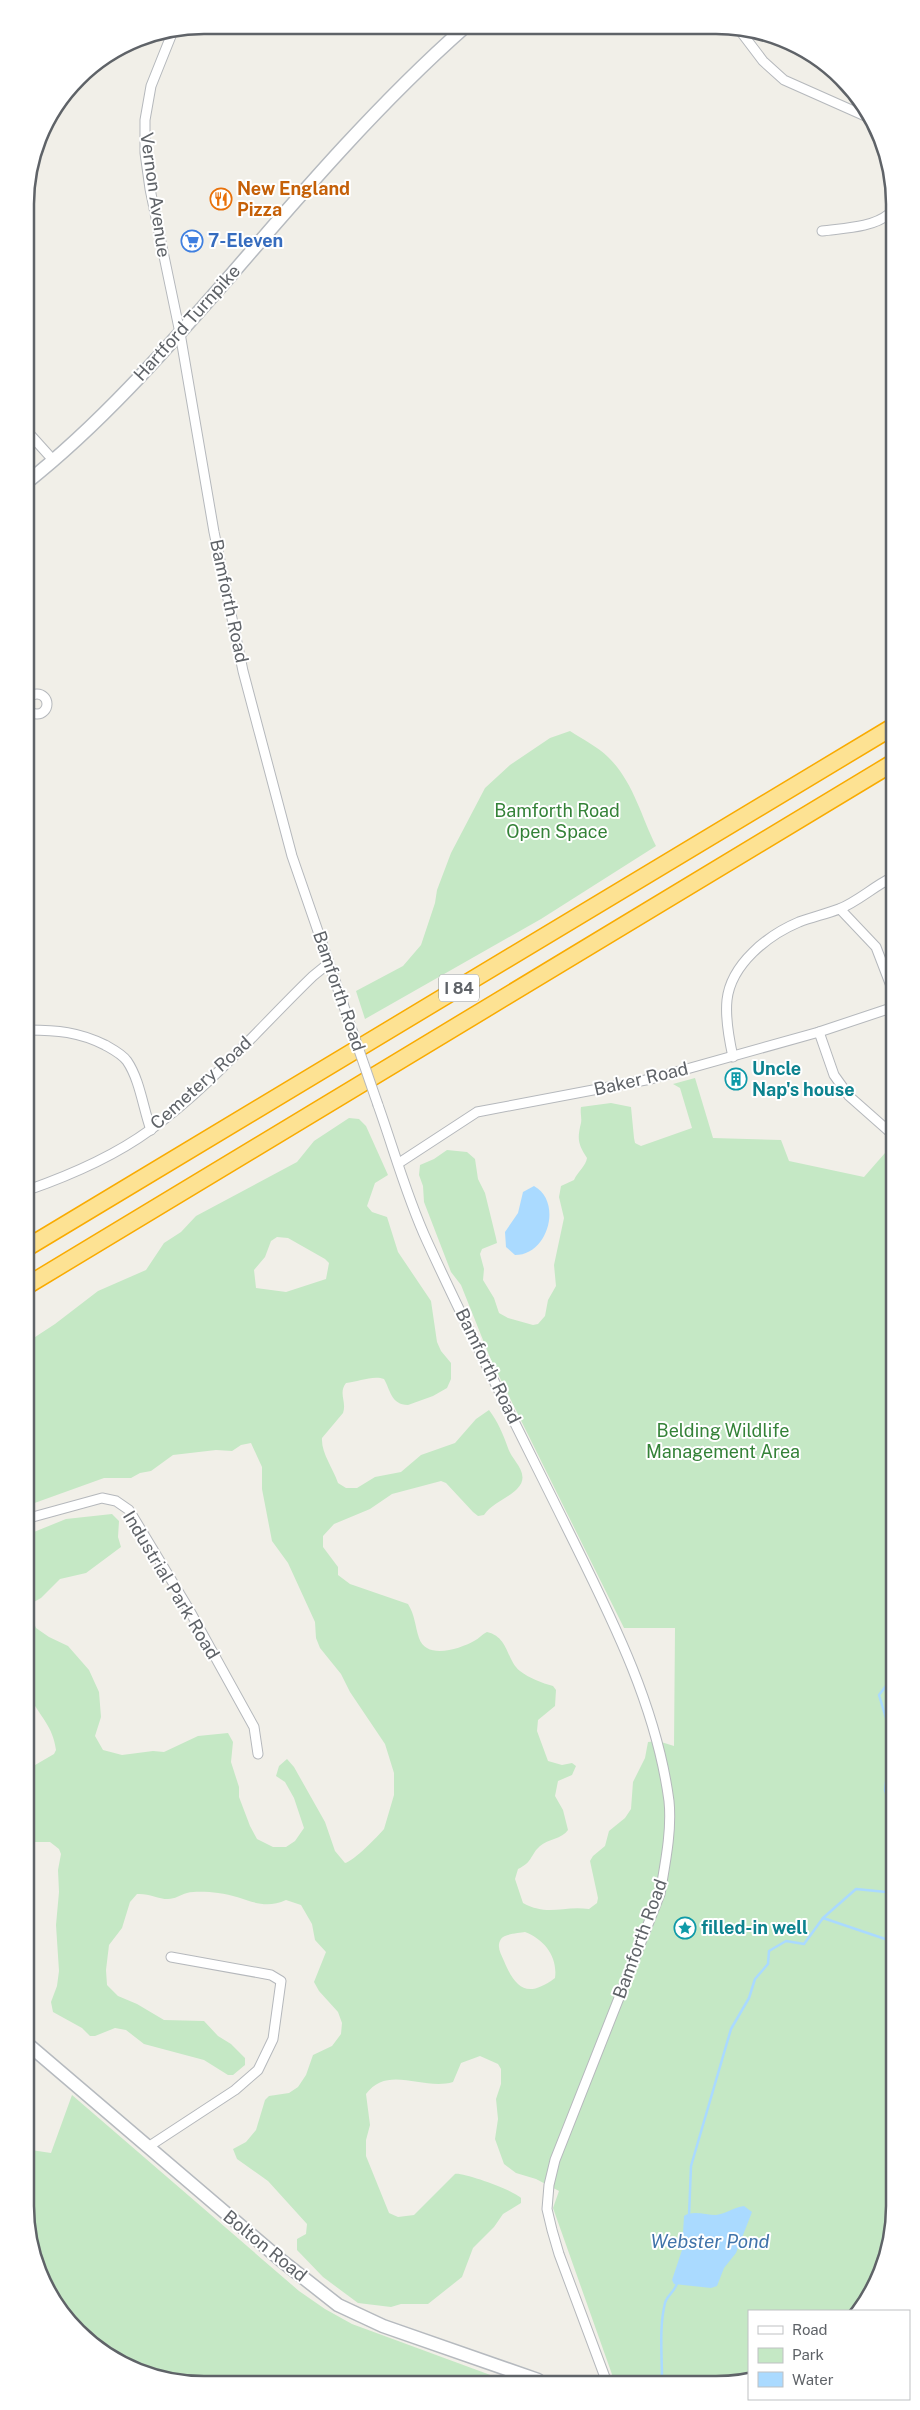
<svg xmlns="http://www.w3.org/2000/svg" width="920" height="2410" viewBox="0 0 920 2410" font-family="'Public Sans',sans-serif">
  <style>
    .green { fill: #c5e8c5; fill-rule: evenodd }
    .water { fill: #aadaff }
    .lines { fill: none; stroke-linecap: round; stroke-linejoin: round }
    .stream { stroke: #aadaff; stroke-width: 2.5 }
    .street-casing { stroke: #b5b8bc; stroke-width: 11 }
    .secondary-casing { stroke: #b6babf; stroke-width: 15 }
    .highway-casing { stroke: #f9ab00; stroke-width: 19 }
    .street { stroke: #fff; stroke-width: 9 }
    .secondary { stroke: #fff; stroke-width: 12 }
    .highway { stroke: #fde293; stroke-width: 16 }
    .street-bridge-casing { stroke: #b5b8bc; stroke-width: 11; stroke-linecap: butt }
    .street-bridge { stroke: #fff; stroke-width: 9 }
    .labels { text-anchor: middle; stroke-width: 4; stroke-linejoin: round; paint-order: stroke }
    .shield { fill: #fff; stroke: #8f9295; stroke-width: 1 }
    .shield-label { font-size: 16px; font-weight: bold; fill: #5f6368 }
    .food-label { font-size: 18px; font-weight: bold; fill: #c56008; stroke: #fff; text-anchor: start }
    .street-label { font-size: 18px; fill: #5f6368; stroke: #fff }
    .shop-label { font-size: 18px; font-weight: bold; fill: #366cbe; stroke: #fff; text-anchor: start }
    .park-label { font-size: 18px; fill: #348238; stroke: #fff }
    .culture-label { font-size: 18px; font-weight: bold; fill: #0d838f; stroke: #fff; text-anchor: start }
    .water-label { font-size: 19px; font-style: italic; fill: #4174aa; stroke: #fff }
    .rim { fill: none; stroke: #5f6368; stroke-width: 2.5 }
  </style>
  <rect width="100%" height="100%" fill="#f1efe8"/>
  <!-- green -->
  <g class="green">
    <path d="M570,731c12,8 28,16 38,26 25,24 33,59 48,89l-115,73 -176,100 -9,-28 47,-25 18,-21 14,-42 2,-13 14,-37 34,-65 25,-23 40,-27z"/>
    <path d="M695,1078l18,60 68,2 8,21 75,16 28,-32 3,1072 -14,57 -23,37h-109v68l-135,1 -61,-172 6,-17 -23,-12 -20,-6 -12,-9 -9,-25 3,-20 -2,-20 5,-15v-15l-3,-5 -18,-8 -19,7 -8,19c-30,9 -65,-18 -87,12l4,31 -4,15v16l23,57 9,4 16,-2 41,-41c8,-2 60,17 66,24v5l-18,11 -9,13 -21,21 -11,29 -34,27h-27l-10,3 -33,-4 -35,-26 -26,-27v-11l9,-5 1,-10 -39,-43 -31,-22 -4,-10 13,-7 10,-12 9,-30 4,-4 20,-3 9,-6 8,-12 7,-20 19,-9 9,-12 1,-11 -4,-11 -19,-21 -5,-9 12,-30 -11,-12 -3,-16 -11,-19 -15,-5c-26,12 -43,-5 -68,-7 -9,-1 -22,-2 -31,0 -7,2 -12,6 -19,6 -10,0 -20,-6 -31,-5l-7,8 -8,26 -13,17 -3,25 1,15 11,11 19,8 27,16 40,1 14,15 13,8 14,14v7l-12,10h-5l-24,-15 -60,-16 -18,-14 -11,-2 -20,8h-5l-8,-8 -29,-16 -2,-10 6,-16 2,-15 -3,-46 3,-33 -1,-22 3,-16 -2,-5 -9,-7h-20v-74l24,-14 2,-4c-3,-24 -16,-33 -26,-53l-1,-163 37,-15 46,-5 7,7 -1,16 3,10 -35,26 -26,6 -19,19 -9,5 -2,10 6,15 13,9 19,9 21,24 10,22 2,25 -6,19 8,14 19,5 31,-4 11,1 34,-16 30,-3 5,9 -2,20 8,25v10l11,29 7,13 16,8h13l9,-6 9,-13 -10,-30 -9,-16 -9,-6 3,-10 8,-7 7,8 31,55 10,29 10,12c9,-2 32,-26 39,-34l10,-34v-22l-9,-29 -35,-52 -9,-18 -21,-26 -4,-10 -1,-16 -27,-59 -16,-22 -10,-52v-22l-11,-24 -10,2 -9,6 -16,-1 -43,5 -22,16 -11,2 -9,5h-27l-75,27v-164l26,-17 43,-33 48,-21 18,-27 17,-11 15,-16 101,-54 17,-21 35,-23 10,1 7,7 22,49 -13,8 -8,23 5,6 15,5 11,35 33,49 6,41 4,9 10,12v16l-4,9 -14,8 -25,9c-17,0 -18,-16 -24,-26 -11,-4 -26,3 -38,4 -8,10 1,19 -3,30l-21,25c-1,15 11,30 16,45l8,5h11l18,-11 26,-5 20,-17 34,-12 21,-24 13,-9c9,12 14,24 19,38 4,13 24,26 9,41 -10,10 -25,14 -33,26l-6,1 -5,-4 -27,-29 -5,-2 -49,13 -22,15 -36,15 -11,12v11l15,20v8l12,9 58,20c7,11 7,22 11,34 7,22 41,11 55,3 5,-2 8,-7 13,-9 22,5 19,28 33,39 9,7 22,12 33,15l3,4 -1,16 -17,14 -1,11 11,30 14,4 10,-2 4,3 -4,9 -14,6 -3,15 8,14 5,20c-6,9 -20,9 -28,16 -10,9 -7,16 -22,23l-3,10 8,24c26,14 40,2 66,6l8,-6 1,-5 -8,-37 3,-5 12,-10 4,-15 16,-13 6,-9 2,-27 12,-24 3,-16 10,-1 16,5 1,-118h-51l-133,-268 -30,-75 -10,-13 -27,-70 -1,-16 -4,-11 1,-10 14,-6 13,-9 20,2 8,7 3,20 7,14 11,45 1,5 -15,6 -2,5 4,15 -1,11 11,18 5,15 9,5 25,7 5,-1 7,-8 3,-16 8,-14 -2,-21 10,-47 -5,-21 2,-11 13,-6c4,-9 12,-14 13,-22 -9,-14 -10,-19 -6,-35 1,-5 -1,-10 0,-16l30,-4 20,4 3,31 1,5 6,3 51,-18 -12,-40 -7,-4zM277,1237l11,1 37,21 4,4 -3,16 -40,13 -30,-4 -2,-18 11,-13 6,-16zM525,1932c19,7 33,25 30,46 -27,20 -39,12 -51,-17 -3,-7 -8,-14 -3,-22 3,-5 18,-6 24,-7z"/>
    <polygon points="72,2095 299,2291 325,2309 352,2324 504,2380 170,2382 86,2340 49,2296 31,2252 31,2150 51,2153"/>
  </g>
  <!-- water -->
  <g class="water">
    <path d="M534,1186c29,16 14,69 -19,69l-9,-8 -1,-15 13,-19 5,-21z"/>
    <path d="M744,2206l8,6 -16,41 -12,15 -7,18 -6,2 -37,-4 -2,-4 10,-30 2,-34c8,-6 22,-1 32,-1 10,-1 18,-8 28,-9z"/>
  </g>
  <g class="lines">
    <!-- stream -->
    <g class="stream">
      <polyline points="893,1677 879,1695 892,1738 885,1790 894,1819"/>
      <polyline points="823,1918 894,1942"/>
      <polyline points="689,2216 691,2166 731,2029 749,1998 755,1979 768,1964 769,1951 786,1941 804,1944 823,1918 856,1889 886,1892 893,1877 894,1867"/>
      <path d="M662,2379c0,-24 -3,-52 3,-76 2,-8 10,-11 12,-20"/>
    </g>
    <!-- street casing -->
    <g class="street-casing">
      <g id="street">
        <polyline points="738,28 763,61 784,80 865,116"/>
        <polyline points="173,31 151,86 145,120 145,153 150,189 180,333 214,532 243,671 292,856 350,1024"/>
        <path d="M822,231c21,-3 50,-3 67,-17"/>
        <polyline points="26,430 54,461"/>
        <circle cx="37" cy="704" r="10"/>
        <polyline points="840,909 876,947 891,986"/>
        <path d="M28,1030c29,0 51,2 77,15 7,4 17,9 22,16 13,19 16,47 24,69"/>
        <polyline points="819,1032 834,1075 849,1096 892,1134"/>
        <path d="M733,1057c-4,-18 -8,-38 -6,-57 4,-36 41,-65 72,-78 13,-5 27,-8 40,-13 18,-7 34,-22 52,-31"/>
        <path d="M378,1105c16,45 29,93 49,136 44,96 92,190 139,285 43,87 90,177 103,275 3,30 -4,63 -9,93l-105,266 -6,25 -2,24 5,21 7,24 47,126"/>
        <polyline points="399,1163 477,1112 651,1079 819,1032 891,1008"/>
        <path d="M28,1190c43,-15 85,-33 122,-60 60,-43 110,-103 163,-154l16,-13"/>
        <polyline points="29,1518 102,1498 116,1501 129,1510 187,1606 254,1727 258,1754"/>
        <polyline points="148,2147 235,2090 258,2070 273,2039 281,1981 271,1975 171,1957"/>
      </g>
    </g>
    <!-- secondary casing -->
    <g class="secondary-casing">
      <g id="secondary">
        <path d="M26,483c77,-61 141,-135 205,-208 74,-86 149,-173 234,-248"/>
        <polyline points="30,2046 282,2261 338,2305 383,2326 538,2380"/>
      </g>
    </g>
    <!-- highway casing -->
    <g class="highway-casing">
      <g id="highway">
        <polyline points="28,1247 891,728"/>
        <polyline points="28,1285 891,764"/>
      </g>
    </g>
    <!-- street -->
    <use href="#street" class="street"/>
    <!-- secondary -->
    <use href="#secondary" class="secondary"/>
    <!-- highway -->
    <use href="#highway" class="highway"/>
    <!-- street-bridge casing -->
    <g class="street-bridge-casing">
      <polyline id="street-bridge" points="350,1024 378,1105"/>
    </g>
    <!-- street-bridge -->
    <use href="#street-bridge" class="street-bridge"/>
  </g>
  <!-- icons -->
  <defs>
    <g id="restaurant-ring" transform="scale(1.125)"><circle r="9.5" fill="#fff" stroke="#e8710a" stroke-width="1.5"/><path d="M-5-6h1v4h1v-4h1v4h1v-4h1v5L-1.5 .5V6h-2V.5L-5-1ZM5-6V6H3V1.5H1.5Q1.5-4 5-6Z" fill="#e8710a"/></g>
    <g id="supermarket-ring" transform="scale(1.125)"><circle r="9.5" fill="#fff" stroke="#3f7fe0" stroke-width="1.5"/><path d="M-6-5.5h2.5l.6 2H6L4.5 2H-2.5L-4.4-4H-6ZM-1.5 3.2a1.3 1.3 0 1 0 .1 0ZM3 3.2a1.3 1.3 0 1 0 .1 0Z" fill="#3f7fe0"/></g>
    <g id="building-ring" transform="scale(1.125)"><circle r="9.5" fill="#fff" stroke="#0f9aa8" stroke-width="1.5"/><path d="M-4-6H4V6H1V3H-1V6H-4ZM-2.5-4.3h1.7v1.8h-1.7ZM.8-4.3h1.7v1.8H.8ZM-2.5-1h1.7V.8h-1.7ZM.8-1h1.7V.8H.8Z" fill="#0f9aa8"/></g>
    <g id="sight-ring" transform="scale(1.125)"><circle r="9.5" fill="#fff" stroke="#0f9aa8" stroke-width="1.5"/><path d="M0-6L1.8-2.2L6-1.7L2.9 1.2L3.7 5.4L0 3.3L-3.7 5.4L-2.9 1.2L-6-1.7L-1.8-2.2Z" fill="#0f9aa8"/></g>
  </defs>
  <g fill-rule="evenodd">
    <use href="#restaurant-ring" x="221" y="199"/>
    <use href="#supermarket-ring" x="192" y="241"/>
    <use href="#building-ring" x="736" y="1079"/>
    <use href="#sight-ring" x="685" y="1928"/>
  </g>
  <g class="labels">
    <!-- shield labels -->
    <rect class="shield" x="439" y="974.5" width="40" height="27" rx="4"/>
    <g class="shield-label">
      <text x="459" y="994">I 84</text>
    </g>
    <!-- food labels -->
    <g class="food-label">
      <text x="237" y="195">New England<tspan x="237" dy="21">Pizza</tspan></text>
    </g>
    <!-- street labels -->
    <g class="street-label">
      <text transform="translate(155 195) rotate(82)" y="6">Vernon Avenue</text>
      <text transform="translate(187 323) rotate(-48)" y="6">Hartford Turnpike</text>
      <text transform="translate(229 601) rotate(78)" y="6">Bamforth Road</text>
      <text transform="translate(339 991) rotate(71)" y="6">Bamforth Road</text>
      <text transform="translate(641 1079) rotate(-13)" y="6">Baker Road</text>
      <text transform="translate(201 1083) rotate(-42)" y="6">Cemetery Road</text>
      <text transform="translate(488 1366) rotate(64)" y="6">Bamforth Road</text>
      <text transform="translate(171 1585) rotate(59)" y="6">Industrial Park Road</text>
      <text transform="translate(640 1939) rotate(-70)" y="6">Bamforth Road</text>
      <text transform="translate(265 2246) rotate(39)" y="6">Bolton Road</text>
    </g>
    <!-- shop labels -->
    <g class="shop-label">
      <text x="208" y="247">7-Eleven</text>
    </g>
    <!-- park labels -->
    <g class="park-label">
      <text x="557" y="817">Bamforth Road<tspan x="557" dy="21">Open Space</tspan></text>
      <text x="723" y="1437">Belding Wildlife<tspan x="723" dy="21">Management Area</tspan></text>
    </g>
    <!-- culture labels -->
    <g class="culture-label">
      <text x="752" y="1075">Uncle<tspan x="752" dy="21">Nap's house</tspan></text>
      <text x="701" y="1934">filled-in well</text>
    </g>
    <!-- water labels -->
    <g class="water-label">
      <text x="710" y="2248">Webster Pond</text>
    </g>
  </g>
  <!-- crop -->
  <path d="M0 0H920V2410H0ZM204 34H716A170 170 0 0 1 886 204V2206A170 170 0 0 1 716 2376H204A170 170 0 0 1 34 2206V204A170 170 0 0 1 204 34Z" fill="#fff" fill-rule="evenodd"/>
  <path class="rim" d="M204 34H716A170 170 0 0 1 886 204V2206A170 170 0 0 1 716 2376H204A170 170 0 0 1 34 2206V204A170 170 0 0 1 204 34Z"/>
  <!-- legend -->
  <rect x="748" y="2310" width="162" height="90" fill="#ffffff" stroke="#bfc1c3"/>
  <rect x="758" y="2326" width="25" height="8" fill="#ffffff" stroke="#bfc1c3"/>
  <text x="792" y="2335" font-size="15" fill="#5f6368">Road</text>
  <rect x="758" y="2348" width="25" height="15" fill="#c5e8c5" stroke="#bfc1c3"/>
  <text x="792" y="2360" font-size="15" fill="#5f6368">Park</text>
  <rect x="758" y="2372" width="25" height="15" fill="#aadaff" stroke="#bfc1c3"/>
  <text x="792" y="2385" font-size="15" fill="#5f6368">Water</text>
</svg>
